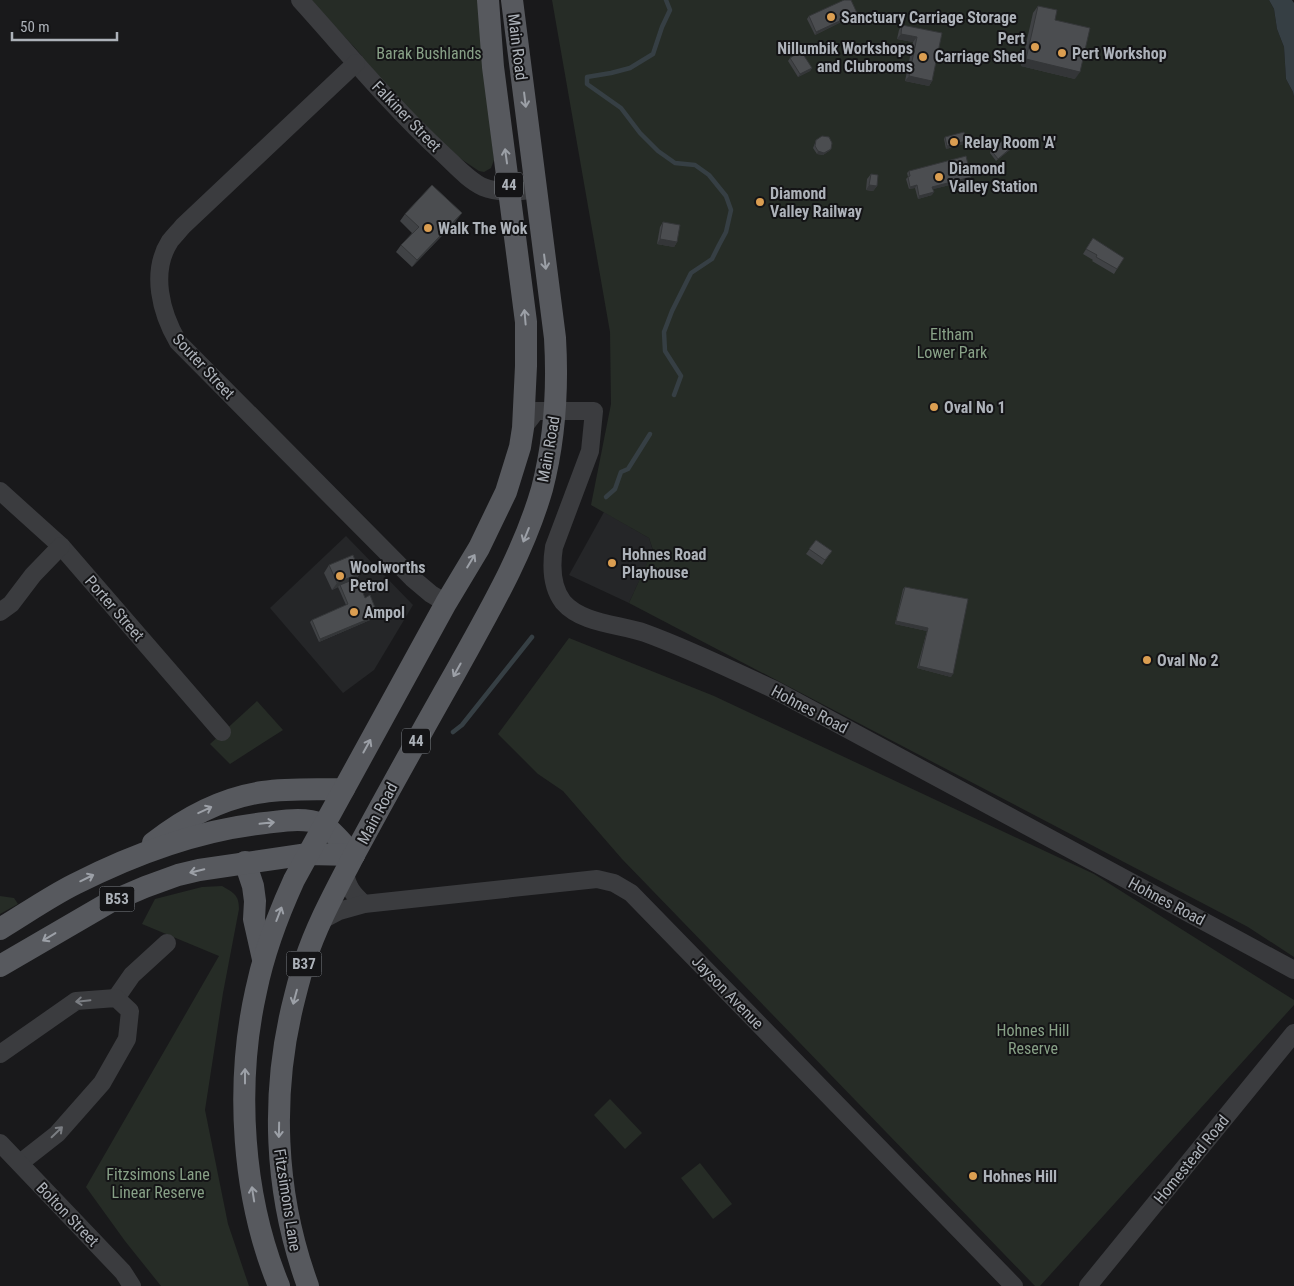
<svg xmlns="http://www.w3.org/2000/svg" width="1294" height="1286" viewBox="0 0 1294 1286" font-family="'Roboto Condensed',sans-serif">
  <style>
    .built { fill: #252628 }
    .green { fill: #262c26 }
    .water { fill: #363f44 }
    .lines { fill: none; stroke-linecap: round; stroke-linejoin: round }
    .stream { stroke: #363f44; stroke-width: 4.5 }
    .minor { stroke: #3b3c3f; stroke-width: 18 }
    .major { stroke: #57595e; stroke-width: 22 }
    .wall { fill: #404245 }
    .shaded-wall { fill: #343638 }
    .building { fill: #4b4d50; stroke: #343638 }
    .oneway { stroke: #9ca0a7 }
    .oneway2 { stroke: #7a7d82 }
    .poi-dot { fill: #db9e51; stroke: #141416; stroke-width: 2 }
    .labels { text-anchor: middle; stroke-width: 4; stroke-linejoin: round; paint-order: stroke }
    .shield { fill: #141416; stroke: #7f8388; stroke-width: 1 }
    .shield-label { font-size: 15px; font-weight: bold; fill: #adb2b9 }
    .poi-label { font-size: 16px; font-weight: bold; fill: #adb2b9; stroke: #141416; text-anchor: start }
    .street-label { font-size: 16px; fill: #adb2b9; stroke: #141416 }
    .park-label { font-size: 16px; fill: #88a187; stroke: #141416 }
  </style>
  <rect width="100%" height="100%" fill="#19191b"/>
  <!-- built -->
  <g class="built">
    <polygon points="604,512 649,538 653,551 629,603 569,575"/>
    <polygon points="346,536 413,605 374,670 343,693 270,608"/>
  </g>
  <!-- green -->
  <g class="green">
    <polygon points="310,0 479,0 494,160 491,168 484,172 479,171 455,155 394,95 356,49"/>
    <polygon points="552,0 1269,0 1274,9 1277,29 1284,47 1286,79 1293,92 1294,97 1294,957 1248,927 629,603 653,550 649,538 591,505 611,404 610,332"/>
    <polygon points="569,638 714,696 1094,874 1294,1000 1294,1005 1040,1286 1035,1286 622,859 563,791 538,774 498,734"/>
    <polygon points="257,701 283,730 230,764 210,744"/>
    <path d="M222,886c12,7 17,9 17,23l-16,84 -18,117 23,114 21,62h-88l-36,-45 -39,-54 133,-231 -77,-32 13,-25 47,-12z"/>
    <polygon points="0,896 14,898 18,904 0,914"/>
    <polygon points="610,1099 642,1133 625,1149 594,1115"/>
    <polygon points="700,1163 732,1204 713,1219 681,1178"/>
  </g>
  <!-- water -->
  <polygon class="water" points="1269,0 1292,0 1294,3 1294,97 1293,92 1286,79 1284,47 1277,29 1274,9"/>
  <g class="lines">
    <!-- stream -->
    <g class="stream">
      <polyline points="666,0 670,10 662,27 653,54 630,68 611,73 587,77 587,84 621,108 640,133 658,151 675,163 695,165 709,175 726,196 731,210 726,232 719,245 712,259 691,273 672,311 664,332 665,351 681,376 674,395"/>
      <polyline points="606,497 615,489 621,472 628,469 650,434"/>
      <polyline points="453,732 462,725 532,637"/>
    </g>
    <!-- minor -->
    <g class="minor">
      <path d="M300,0c47,52 91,106 142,153 13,12 26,27 41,34 18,7 35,4 53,3"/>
      <path d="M356,63l-173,163c-4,5 -9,10 -13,15 -20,31 -9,72 8,101l234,236 19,16 15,9"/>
      <path d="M523,428l13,-17h58l-4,40 -36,96c-3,19 -3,39 9,55 19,22 56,22 82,31 44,16 87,37 130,57l519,280"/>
      <polyline points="0,491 61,546 222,732"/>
      <polyline points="0,612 11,604 33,575 61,546"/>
      <path d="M345,872c2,15 8,22 19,32"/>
      <polyline points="322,920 339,911 364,904 597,879 614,883 631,893 1014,1286"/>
      <polyline points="116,998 132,975 167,943"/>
      <polyline points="0,1054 76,1001 116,998 130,1011 127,1039 102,1083 57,1134 20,1163"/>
      <polyline points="0,1143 123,1272 132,1286"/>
      <polyline points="1088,1286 1294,1033"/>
    </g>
    <!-- major -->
    <g class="major">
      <path d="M153,843c33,-26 69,-45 110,-51 27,-4 54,-2 81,-3"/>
      <polyline points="245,862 253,886 255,901 254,919 263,959"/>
      <path d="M0,929c25,-15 49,-32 75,-45 59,-30 124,-54 190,-61 18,-2 39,-6 57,1 9,4 24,24 32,31"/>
      <polyline points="0,966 110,902 145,887 178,875 199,870 308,854 354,855"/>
      <path d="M279,1286c-37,-89 -44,-201 -23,-295 8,-39 22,-76 38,-111l152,-277 33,-55 27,-56 14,-45 3,-19 3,-62v-44l-33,-255 -5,-67"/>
      <path d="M308,1286c-34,-93 -38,-194 -13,-290 3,-12 6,-24 10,-35 12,-37 31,-71 49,-106 33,-61 67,-122 101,-182 33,-60 68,-118 87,-184 13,-50 16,-100 13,-151l-43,-338"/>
    </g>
  </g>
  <!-- wall -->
  <g class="wall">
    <polygon points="1038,6 1075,79 1021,66 1033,13"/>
    <polygon points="855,15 815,35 807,19 809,16"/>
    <polygon points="902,25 942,33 932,81 929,86 905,81 913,42 897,39 899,30"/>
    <polygon points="790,58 812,68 810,71 798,77 788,61"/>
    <polygon points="945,137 966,141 964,144 946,149 944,139"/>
    <polygon points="816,140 831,149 829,151 823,155 817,154 813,148 815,143"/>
    <polygon points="1011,149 996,161 990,153 991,150"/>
    <polygon points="909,171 970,180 933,189 932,195 918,199 915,188 909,189 906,179 908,177 907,173"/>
    <polygon points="871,174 877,186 873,191 866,190 867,179"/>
    <polygon points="405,214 456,221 412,267 396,252 401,245 412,233 400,221"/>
    <polygon points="663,222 677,242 674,247 657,244 660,227"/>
    <polygon points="1093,238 1117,269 1114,274 1092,261 1093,260 1083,254"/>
    <polygon points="816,540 832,551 822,565 806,554"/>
    <polygon points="329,565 360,573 357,578 365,598 378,615 377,617 319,642 310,622 312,620 346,605 338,587 332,590 324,573"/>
    <polygon points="905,587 968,599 951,677 917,668 927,631 895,624 903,589"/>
  </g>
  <!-- shaded-wall -->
  <g class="shaded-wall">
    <polygon points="857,13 855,15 815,35 816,32"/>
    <polygon points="901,34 917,37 913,42 897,39"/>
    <polygon points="1026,59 1080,72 1075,79 1021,66"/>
    <polygon points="812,68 810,71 798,77 800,74"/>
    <polygon points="909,76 932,81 929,86 905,81"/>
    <polygon points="966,141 964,144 946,149 947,146"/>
    <polygon points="1013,146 1011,149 996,161 998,159"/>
    <polygon points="831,149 829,151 823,155 817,154 818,151"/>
    <polygon points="971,177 970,180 930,190 932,187"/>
    <polygon points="869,185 877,186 873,191 866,190"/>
    <polygon points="917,185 915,188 909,189 910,187"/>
    <polygon points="934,192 932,195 918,199 919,196"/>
    <polygon points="462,213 456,221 412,267 417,260"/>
    <polygon points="660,239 677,242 674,247 657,244"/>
    <polygon points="360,573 355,580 340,585 338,587 332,590 337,583"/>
    <polygon points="378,615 377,617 319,642 320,639"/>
    <polygon points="896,621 928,628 927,631 895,624"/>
    <polygon points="919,666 953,674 951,677 917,668"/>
  </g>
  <!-- building -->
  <g class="building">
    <polygon points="844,0 851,0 857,13 816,32 809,16"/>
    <polygon points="1038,6 1057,10 1055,20 1090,28 1080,72 1026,59"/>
    <polygon points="902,25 942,33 932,81 909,76 917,37 901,34"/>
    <polygon points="801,51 812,68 800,74 790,58"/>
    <polygon points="964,132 966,141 947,146 945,137"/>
    <polygon points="822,136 829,137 832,143 831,149 824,153 818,151 815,146 816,140"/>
    <polygon points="1006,138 1013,146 998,159 991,150"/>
    <polygon points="966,156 971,177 932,187 934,192 919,196 917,185 910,187 908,177 910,176 909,171"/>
    <polygon points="871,174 878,175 877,186 869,185"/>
    <polygon points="432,185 462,213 417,260 401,245 419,227 405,214"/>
    <polygon points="663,222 680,225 677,242 660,239"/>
    <polygon points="1093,238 1124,258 1117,269 1096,257 1097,255 1086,249"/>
    <polygon points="816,540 832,551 825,560 809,549"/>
    <polygon points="353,555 360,573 337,583 329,565"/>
    <polygon points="357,578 365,598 370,595 378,615 320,639 312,620 348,604 340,585"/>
    <polygon points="905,587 968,599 953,674 919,666 928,628 896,621"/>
  </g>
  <!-- one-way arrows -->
  <defs><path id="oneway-shaft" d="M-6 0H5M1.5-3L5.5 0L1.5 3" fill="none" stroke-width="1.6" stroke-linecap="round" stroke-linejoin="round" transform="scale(1.25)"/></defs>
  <g class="oneway">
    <use href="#oneway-shaft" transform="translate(525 100) rotate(83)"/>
    <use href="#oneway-shaft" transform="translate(506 156) rotate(-98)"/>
    <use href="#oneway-shaft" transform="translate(545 262) rotate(83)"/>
    <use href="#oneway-shaft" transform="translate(525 317) rotate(-95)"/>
    <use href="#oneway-shaft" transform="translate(526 535) rotate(112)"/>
    <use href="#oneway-shaft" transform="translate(471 561) rotate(-59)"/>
    <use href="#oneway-shaft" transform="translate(457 670) rotate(119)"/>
    <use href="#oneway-shaft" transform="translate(367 746) rotate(-61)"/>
    <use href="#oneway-shaft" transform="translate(205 810) rotate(-25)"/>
    <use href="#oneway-shaft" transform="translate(267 823) rotate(-6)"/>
    <use href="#oneway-shaft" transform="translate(197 871) rotate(167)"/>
    <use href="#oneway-shaft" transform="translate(87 878) rotate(-26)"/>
    <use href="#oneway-shaft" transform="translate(279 914) rotate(-69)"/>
    <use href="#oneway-shaft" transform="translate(49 937) rotate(149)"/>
    <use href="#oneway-shaft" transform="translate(295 997) rotate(105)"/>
    <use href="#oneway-shaft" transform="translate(245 1076) rotate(-90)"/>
    <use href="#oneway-shaft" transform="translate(279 1130) rotate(91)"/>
    <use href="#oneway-shaft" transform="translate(253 1194) rotate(-99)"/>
  </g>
  <g class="oneway2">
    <use href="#oneway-shaft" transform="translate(83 1001) rotate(174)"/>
    <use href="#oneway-shaft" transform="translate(57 1132) rotate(-44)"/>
  </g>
  <!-- markers -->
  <g class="poi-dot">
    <circle cx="831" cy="17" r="5"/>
    <circle cx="1035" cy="47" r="5"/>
    <circle cx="1062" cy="53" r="5"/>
    <circle cx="923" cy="57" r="5"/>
    <circle cx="954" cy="142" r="5"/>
    <circle cx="939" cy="177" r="5"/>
    <circle cx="760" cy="202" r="5"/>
    <circle cx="428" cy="228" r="5"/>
    <circle cx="934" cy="407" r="5"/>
    <circle cx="612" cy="563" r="5"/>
    <circle cx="340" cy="576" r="5"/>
    <circle cx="354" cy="612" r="5"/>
    <circle cx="1147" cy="660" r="5"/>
    <circle cx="973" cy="1176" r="5"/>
  </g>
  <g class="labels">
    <!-- shield labels -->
    <g class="shield">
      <rect x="495" y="172.5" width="28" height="25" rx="4"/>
      <rect x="402" y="728.5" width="28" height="25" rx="4"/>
      <rect x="99.5" y="886.5" width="35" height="25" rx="4"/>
      <rect x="286.5" y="951.5" width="35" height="25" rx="4"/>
    </g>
    <g class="shield-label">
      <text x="509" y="190">44</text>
      <text x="416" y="746">44</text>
      <text x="117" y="904">B53</text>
      <text x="304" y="969">B37</text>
    </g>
    <!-- poi labels -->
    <g class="poi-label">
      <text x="841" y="23">Sanctuary Carriage Storage</text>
      <text x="1025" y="44" text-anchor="end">Pert<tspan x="1025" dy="18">Carriage Shed</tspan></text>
      <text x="913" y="54" text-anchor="end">Nillumbik Workshops<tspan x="913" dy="18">and Clubrooms</tspan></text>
      <text x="1072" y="59">Pert Workshop</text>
      <text x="964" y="148">Relay Room 'A'</text>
      <text x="949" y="174">Diamond<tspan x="949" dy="18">Valley Station</tspan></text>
      <text x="770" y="199">Diamond<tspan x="770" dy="18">Valley Railway</tspan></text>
      <text x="438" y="234">Walk The Wok</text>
      <text x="944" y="413">Oval No 1</text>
      <text x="622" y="560">Hohnes Road<tspan x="622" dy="18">Playhouse</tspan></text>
      <text x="350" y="573">Woolworths<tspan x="350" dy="18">Petrol</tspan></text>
      <text x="364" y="618">Ampol</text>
      <text x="1157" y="666">Oval No 2</text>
      <text x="983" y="1182">Hohnes Hill</text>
    </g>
    <!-- street labels -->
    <g class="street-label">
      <text transform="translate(518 47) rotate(83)" y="6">Main Road</text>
      <text transform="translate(407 116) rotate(46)" y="6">Falkiner Street</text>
      <text transform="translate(204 366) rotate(47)" y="6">Souter Street</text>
      <text transform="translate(548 449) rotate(-80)" y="6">Main Road</text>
      <text transform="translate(115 608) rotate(49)" y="6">Porter Street</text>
      <text transform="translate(810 709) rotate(28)" y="6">Hohnes Road</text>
      <text transform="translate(377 813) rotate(-62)" y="6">Main Road</text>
      <text transform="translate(1167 901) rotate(28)" y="6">Hohnes Road</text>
      <text transform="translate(728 992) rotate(46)" y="6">Jayson Avenue</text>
      <text transform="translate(1191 1159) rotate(-51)" y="6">Homestead Road</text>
      <text transform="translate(288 1200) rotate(81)" y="6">Fitzsimons Lane</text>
      <text transform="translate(68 1214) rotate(46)" y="6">Bolton Street</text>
    </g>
    <!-- park labels -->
    <g class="park-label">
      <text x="429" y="59">Barak Bushlands</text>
      <text x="952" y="340">Eltham<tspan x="952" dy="18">Lower Park</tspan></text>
      <text x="1033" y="1036">Hohnes Hill<tspan x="1033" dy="18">Reserve</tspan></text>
      <text x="158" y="1180">Fitzsimons Lane<tspan x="158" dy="18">Linear Reserve</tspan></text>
    </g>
  </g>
  <!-- scale -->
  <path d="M12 32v8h105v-8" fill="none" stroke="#adb2b9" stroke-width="2.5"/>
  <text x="20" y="32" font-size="15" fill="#adb2b9" stroke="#141416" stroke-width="4" paint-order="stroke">50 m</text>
</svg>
